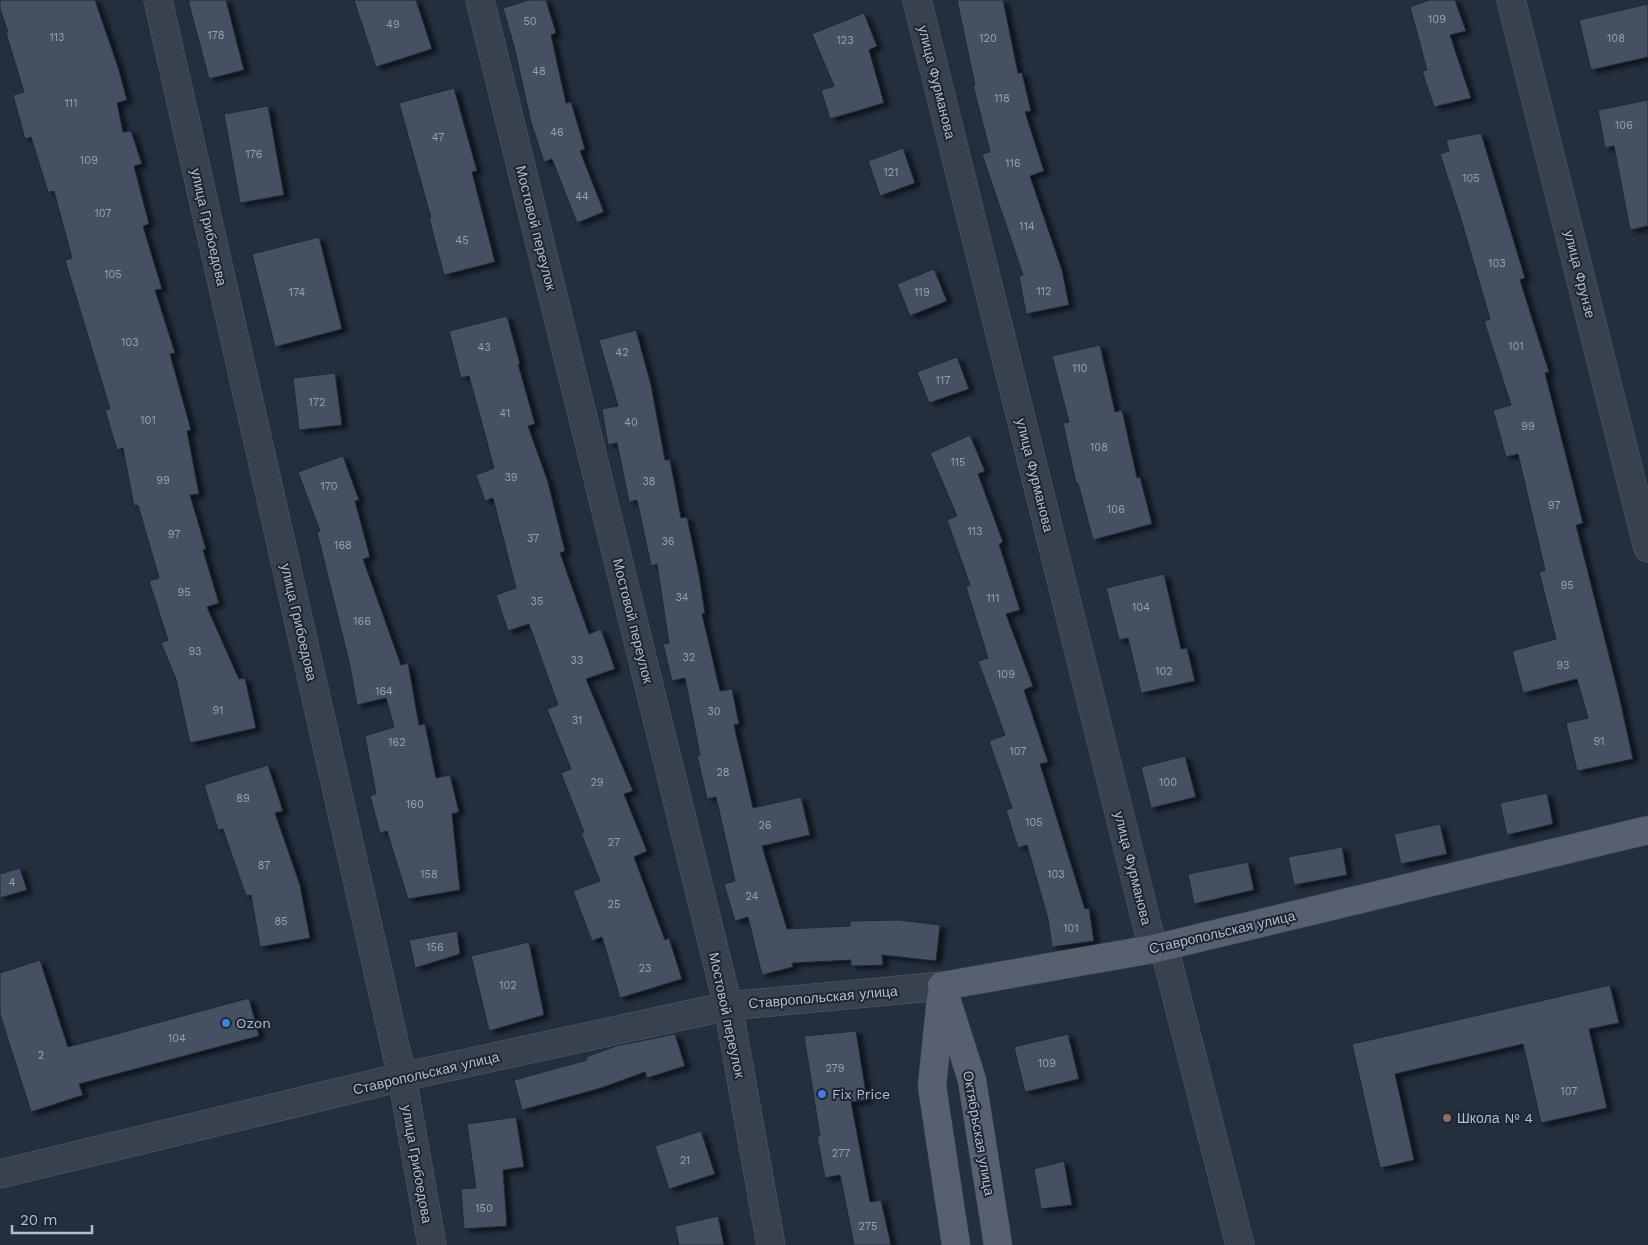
<svg xmlns="http://www.w3.org/2000/svg" width="1648" height="1245" viewBox="0 0 1648 1245" font-family="'Work Sans',sans-serif">
  <style>
    .building { fill: #455162; stroke: #1f2835; filter: url(#shadow) }
    .lines { fill: none; stroke-linecap: round; stroke-linejoin: round }
    .minor-casing { stroke: #565f6c; stroke-width: 29 }
    .major-casing { stroke: #414a57; stroke-width: 29 }
    .minor { stroke: #38414e; stroke-width: 28 }
    .major { stroke: #56606e; stroke-width: 28 }
    .shop-dot { fill: #3f7fe0; stroke: #1d2633; stroke-width: 2 }
    .education-dot { fill: #8d6e63; stroke: #1d2633; stroke-width: 2 }
    .labels { text-anchor: middle; stroke-width: 4; stroke-linejoin: round; paint-order: stroke }
    .number-label { font-size: 11px; fill: #98a1af }
    .street-label { font-size: 14px; fill: #b4bcc9; stroke: #1d2633 }
    .poi-label { font-size: 14px; fill: #b4bcc9; stroke: #1d2633; text-anchor: start }
  </style>
  <defs>
    <filter id="shadow"><feDropShadow dx="5.5" dy="3" stdDeviation="2.5" flood-color="#0009"/></filter>
  </defs>
  <rect width="100%" height="100%" fill="#242f3e"/>
  <!-- building -->
  <g class="building">
    <polygon points="0,0 95,0 118,67 127,100 117,103 123,132 131,131 142,164 134,166 149,224 143,226 162,289 155,290 175,353 170,354 191,430 187,431 199,494 190,495 206,549 203,550 219,603 207,607 239,679 245,678 256,728 190,743 176,679 161,643 168,640 149,581 159,578 138,505 134,506 123,448 117,450 105,410 110,409 65,260 72,258 54,191 48,192 31,137 25,139 13,95 24,92 6,33 8,32 0,9"/>
    <polygon points="188,0 226,0 244,70 209,79"/>
    <polygon points="354,0 416,0 432,49 376,67"/>
    <polygon points="529,0 546,0 556,33 551,35 566,103 571,102 585,149 580,151 604,212 577,223 552,159 544,162 531,122 514,46 503,8"/>
    <polygon points="957,0 1003,0 1018,73 1022,73 1031,111 1025,112 1044,171 1030,176 1062,270 1069,305 1026,314 1019,276 1023,275 982,154 990,152 973,85 975,85"/>
    <polygon points="1429,0 1455,0 1466,31 1450,35 1471,98 1434,107 1422,71 1427,70 1410,7"/>
    <polygon points="1648,4 1648,57 1591,70 1579,20"/>
    <polygon points="864,13 877,46 869,50 884,103 830,119 821,90 834,86 812,34"/>
    <polygon points="454,88 477,171 472,172 495,262 444,275 429,218 431,218 399,103"/>
    <polygon points="1648,100 1648,226 1630,230 1614,146 1605,148 1598,110"/>
    <polygon points="268,106 284,195 240,203 224,114"/>
    <polygon points="1481,133 1525,278 1520,280 1549,372 1545,373 1583,523 1576,525 1618,691 1633,759 1577,771 1566,723 1588,718 1577,679 1523,693 1512,651 1556,639 1539,572 1545,570 1518,454 1506,457 1493,410 1511,405 1484,321 1490,319 1460,216 1440,154 1449,151 1446,140"/>
    <polygon points="903,148 915,183 880,196 868,161"/>
    <polygon points="319,237 342,329 275,347 252,254"/>
    <polygon points="934,269 947,301 910,316 897,284"/>
    <polygon points="507,316 520,364 518,364 535,424 528,426 548,482 565,551 560,553 589,634 601,629 615,669 586,679 633,791 624,794 647,851 634,857 665,940 669,938 682,979 620,998 602,937 592,941 573,891 600,881 581,833 584,832 561,773 571,769 547,709 558,705 529,624 508,631 496,595 516,588 493,498 485,501 476,475 494,468 469,376 461,378 449,331"/>
    <polygon points="636,330 651,385 665,460 670,460 681,518 687,517 699,575 705,613 702,614 720,691 732,689 739,724 734,725 753,808 801,797 810,835 762,846 787,929 850,926 850,921 899,920 940,925 936,961 882,955 883,965 851,966 851,960 792,963 793,967 762,975 748,917 735,921 724,884 735,881 716,797 707,799 697,755 700,755 685,678 672,681 663,644 669,643 657,564 651,566 637,500 629,502 617,443 608,445 602,409 618,406 599,340"/>
    <polygon points="1100,345 1115,412 1122,410 1137,478 1140,477 1152,524 1093,540 1078,483 1076,483 1063,423 1069,422 1052,356"/>
    <polygon points="957,357 969,389 929,403 917,372"/>
    <polygon points="335,373 342,425 299,430 293,378"/>
    <polygon points="970,435 985,471 978,474 1003,542 999,544 1020,610 1006,614 1033,686 1024,690 1048,762 1040,764 1085,909 1089,908 1094,941 1052,947 1048,919 1027,845 1018,848 1006,810 1012,808 989,741 1005,735 978,661 988,658 966,587 970,585 947,520 957,516 930,453"/>
    <polygon points="343,456 359,500 355,501 370,557 363,559 401,665 408,663 419,725 425,724 436,778 450,775 459,812 452,814 460,890 408,899 387,831 380,833 370,796 376,794 365,736 394,727 386,698 357,705 350,666 317,532 320,531 298,472"/>
    <polygon points="1164,574 1181,649 1187,648 1195,681 1141,693 1128,638 1119,640 1106,588"/>
    <polygon points="1185,756 1196,797 1151,808 1141,767"/>
    <polygon points="268,765 283,811 275,813 300,885 310,938 260,947 251,895 246,896 223,829 218,830 204,785"/>
    <polygon points="1547,793 1553,824 1507,835 1500,803"/>
    <polygon points="1440,824 1447,854 1401,864 1394,834"/>
    <polygon points="1342,847 1347,875 1294,885 1288,857"/>
    <polygon points="1248,862 1254,890 1194,904 1188,874"/>
    <polygon points="20,868 27,890 0,898 0,874"/>
    <polygon points="457,931 460,954 415,968 409,940"/>
    <polygon points="529,942 544,1015 489,1031 471,956"/>
    <polygon points="40,960 68,1047 249,998 259,1036 79,1084 83,1095 31,1112 0,1014 0,973"/>
    <polygon points="1610,985 1619,1023 1589,1029 1607,1108 1541,1123 1523,1044 1395,1074 1414,1160 1380,1168 1352,1044"/>
    <polygon points="856,1031 867,1100 851,1102 870,1202 881,1200 891,1245 854,1245 840,1175 825,1178 817,1136 820,1136 804,1036"/>
    <polygon points="675,1034 685,1066 647,1078 645,1072 601,1088 522,1110 514,1080 587,1060 586,1057 616,1046"/>
    <polygon points="1068,1034 1079,1079 1025,1092 1014,1047"/>
    <polygon points="516,1117 524,1167 503,1170 507,1226 464,1229 461,1189 476,1188 467,1124"/>
    <polygon points="701,1131 715,1174 669,1189 655,1146"/>
    <polygon points="1064,1161 1072,1205 1041,1209 1034,1169"/>
    <polygon points="718,1216 724,1245 679,1245 675,1226"/>
  </g>
  <g class="lines">
    <!-- minor casing -->
    <g class="minor-casing">
      <g id="minor">
        <polyline points="158,0 402,1077 432,1245"/>
        <polyline points="480,0 728,1006 771,1245"/>
        <polyline points="917,0 1153,949"/>
        <polyline points="1511,0 1648,548"/>
        <polyline points="1164,947 1240,1245"/>
        <polyline points="0,1174 402,1077 728,1006 942,986"/>
      </g>
    </g>
    <!-- major casing -->
    <g class="major-casing">
      <g id="major">
        <polyline points="942,986 1153,949 1648,830"/>
        <polyline points="942,986 972,1080 998,1245"/>
        <polyline points="941,998 932,1086 956,1245"/>
      </g>
    </g>
    <!-- minor -->
    <use href="#minor" class="minor"/>
    <!-- major -->
    <use href="#major" class="major"/>
  </g>
  <!-- markers -->
  <g class="shop-dot">
    <circle cx="226" cy="1023" r="5"/>
    <circle cx="822" cy="1094" r="5"/>
  </g>
  <circle class="education-dot" cx="1447" cy="1118" r="5"/>
  <g class="labels">
    <!-- number labels -->
    <g class="number-label">
      <text x="1437" y="23">109</text>
      <text x="530" y="25">50</text>
      <text x="393" y="28">49</text>
      <text x="216" y="39">178</text>
      <text x="57" y="41">113</text>
      <text x="988" y="42">120</text>
      <text x="1616" y="42">108</text>
      <text x="845" y="44">123</text>
      <text x="539" y="75">48</text>
      <text x="1002" y="102">118</text>
      <text x="71" y="107">111</text>
      <text x="1624" y="129">106</text>
      <text x="557" y="136">46</text>
      <text x="438" y="141">47</text>
      <text x="254" y="158">176</text>
      <text x="89" y="164">109</text>
      <text x="1013" y="167">116</text>
      <text x="891" y="176">121</text>
      <text x="1471" y="182">105</text>
      <text x="582" y="200">44</text>
      <text x="103" y="217">107</text>
      <text x="1027" y="230">114</text>
      <text x="462" y="244">45</text>
      <text x="1497" y="267">103</text>
      <text x="113" y="278">105</text>
      <text x="1044" y="295">112</text>
      <text x="297" y="296">174</text>
      <text x="922" y="296">119</text>
      <text x="130" y="346">103</text>
      <text x="1516" y="350">101</text>
      <text x="484" y="351">43</text>
      <text x="622" y="356">42</text>
      <text x="1080" y="372">110</text>
      <text x="943" y="384">117</text>
      <text x="317" y="406">172</text>
      <text x="505" y="417">41</text>
      <text x="148" y="424">101</text>
      <text x="631" y="426">40</text>
      <text x="1528" y="430">99</text>
      <text x="1099" y="451">108</text>
      <text x="958" y="466">115</text>
      <text x="511" y="481">39</text>
      <text x="163" y="484">99</text>
      <text x="649" y="485">38</text>
      <text x="329" y="490">170</text>
      <text x="1554" y="509">97</text>
      <text x="1116" y="513">106</text>
      <text x="975" y="535">113</text>
      <text x="174" y="538">97</text>
      <text x="533" y="542">37</text>
      <text x="668" y="545">36</text>
      <text x="343" y="549">168</text>
      <text x="1567" y="589">95</text>
      <text x="184" y="596">95</text>
      <text x="682" y="601">34</text>
      <text x="993" y="602">111</text>
      <text x="537" y="605">35</text>
      <text x="1141" y="611">104</text>
      <text x="362" y="625">166</text>
      <text x="195" y="655">93</text>
      <text x="689" y="661">32</text>
      <text x="577" y="664">33</text>
      <text x="1563" y="669">93</text>
      <text x="1164" y="675">102</text>
      <text x="1006" y="678">109</text>
      <text x="384" y="695">164</text>
      <text x="218" y="714">91</text>
      <text x="714" y="715">30</text>
      <text x="577" y="724">31</text>
      <text x="1599" y="745">91</text>
      <text x="397" y="746">162</text>
      <text x="1018" y="755">107</text>
      <text x="723" y="776">28</text>
      <text x="597" y="786">29</text>
      <text x="1168" y="786">100</text>
      <text x="243" y="802">89</text>
      <text x="415" y="808">160</text>
      <text x="1034" y="826">105</text>
      <text x="765" y="829">26</text>
      <text x="614" y="846">27</text>
      <text x="264" y="869">87</text>
      <text x="429" y="878">158</text>
      <text x="1056" y="878">103</text>
      <text x="12" y="886">4</text>
      <text x="752" y="900">24</text>
      <text x="614" y="908">25</text>
      <text x="281" y="925">85</text>
      <text x="1071" y="932">101</text>
      <text x="435" y="951">156</text>
      <text x="645" y="972">23</text>
      <text x="508" y="989">102</text>
      <text x="177" y="1042">104</text>
      <text x="41" y="1059">2</text>
      <text x="1047" y="1067">109</text>
      <text x="835" y="1072">279</text>
      <text x="1569" y="1095">107</text>
      <text x="841" y="1157">277</text>
      <text x="685" y="1164">21</text>
      <text x="484" y="1212">150</text>
      <text x="868" y="1230">275</text>
    </g>
    <!-- street labels -->
    <g class="street-label">
      <text transform="translate(937 82) rotate(76)" y="5">улица Фурманова</text>
      <text transform="translate(209 227) rotate(77)" y="5">улица Грибоедова</text>
      <text transform="translate(536 228) rotate(76)" y="5">Мостовой переулок</text>
      <text transform="translate(1580 274) rotate(76)" y="5">улица Фрунзе</text>
      <text transform="translate(1035 475) rotate(76)" y="5">улица Фурманова</text>
      <text transform="translate(633 621) rotate(76)" y="5">Мостовой переулок</text>
      <text transform="translate(299 622) rotate(77)" y="5">улица Грибоедова</text>
      <text transform="translate(1133 868) rotate(76)" y="5">улица Фурманова</text>
      <text transform="translate(1222 932) rotate(-13)" y="5">Ставропольская улица</text>
      <text transform="translate(823 997) rotate(-5)" y="5">Ставропольская улица</text>
      <text transform="translate(727 1015) rotate(78)" y="5">Мостовой переулок</text>
      <text transform="translate(426 1073) rotate(-13)" y="5">Ставропольская улица</text>
      <text transform="translate(979 1133) rotate(80)" y="5">Октябрьская улица</text>
      <text transform="translate(417 1164) rotate(80)" y="5">улица Грибоедова</text>
    </g>
    <!-- poi labels -->
    <g class="poi-label">
      <text x="236" y="1028">Ozon</text>
      <text x="832" y="1099">Fix Price</text>
      <text x="1457" y="1123">Школа № 4</text>
    </g>
  </g>
  <!-- scale -->
  <path d="M12 1225v8h80v-8" fill="none" stroke="#b4bcc9" stroke-width="2.5"/>
  <text x="20" y="1225" font-size="15" fill="#b4bcc9" stroke="#1d2633" stroke-width="4" paint-order="stroke">20 m</text>
</svg>
